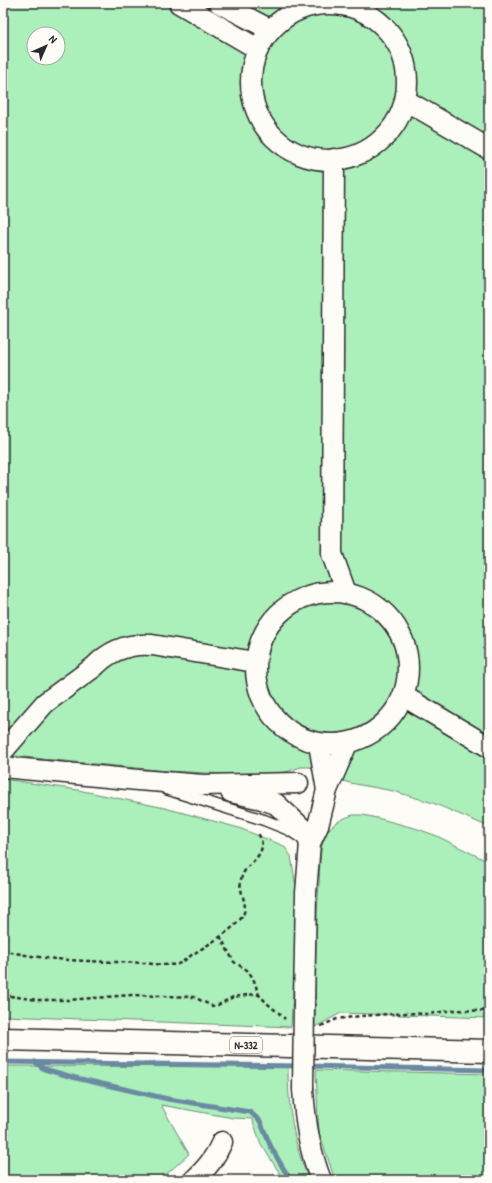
<svg xmlns="http://www.w3.org/2000/svg" width="492" height="1183" viewBox="0 0 492 1183" font-family="'Patrick Hand',sans-serif">
  <style>
    .green { fill: #abefba; stroke: #6b8d72; fill-rule: evenodd }
    .lines { fill: none; stroke-linecap: round; stroke-linejoin: round }
    .stream { stroke: #6a8aa2; stroke-width: 5 }
    .lane-casing { stroke: #2b2b2b; stroke-width: 13 }
    .street-casing { stroke: #2b2b2b; stroke-width: 23 }
    .highway-casing { stroke: #2b2b2b; stroke-width: 25 }
    .path { stroke: #2b2b2b; stroke-width: 2.5; stroke-dasharray: 4 3; stroke-linecap: butt }
    .lane { stroke: #fdfcf7; stroke-width: 10 }
    .street { stroke: #fdfcf7; stroke-width: 20 }
    .highway { stroke: #fdfcf7; stroke-width: 22 }
    .street-bridge-casing { stroke: #2b2b2b; stroke-width: 23; stroke-linecap: butt }
    .street-bridge { stroke: #fdfcf7; stroke-width: 20 }
    .labels { text-anchor: middle; stroke-width: 3; stroke-linejoin: round; paint-order: stroke }
    .shield { fill: #fdfcf7; stroke: #6a6a68; stroke-width: 1 }
    .shield-label { font-size: 10px; font-weight: bold; fill: #2b2b2b }
  </style>
  <rect width="100%" height="100%" fill="#fdfcf7"/>
  <filter id="ink" filterUnits="userSpaceOnUse"><feTurbulence type="fractalNoise" baseFrequency=".025" numOctaves="2"/><feDisplacementMap in="SourceGraphic" scale="8" xChannelSelector="R" yChannelSelector="G"/><feConvolveMatrix kernelMatrix="1 2 1 2 8 2 1 2 1" color-interpolation-filters="sRGB"/></filter>
  <g filter="url(#ink)">
    <!-- green -->
    <g class="green">
      <path d="M3,3h486v824l-56,-24 -40,-12 -43,-8 -10,-3 -23,-11 -8,-2h-8l-15,5 -13,1 -48,1 -57,-3 -165,-16zM34,34h24v24h-24z"/>
      <polygon points="3,779 78,790 165,808 239,828 284,846 291,856 298,899 291,1027 3,1016"/>
      <path d="M353,815h10l14,3 41,11 19,7 52,26v156l-148,-5 -26,14c1,-47 0,-95 4,-143 1,-14 0,-32 5,-45 4,-14 17,-20 29,-24z"/>
      <path d="M3,1066l285,1c0,39 5,77 21,113h-25l-23,-36 -9,-25 -19,-1 -72,-13 28,49 -29,26h-157z"/>
      <polygon points="316,1070 489,1074 489,1180 335,1180 319,1132 318,1118"/>
    </g>
    <g class="lines">
      <!-- stream -->
      <g class="stream">
        <polyline points="3,1062 300,1066"/>
        <polyline points="35,1062 44,1069 76,1078 168,1099 250,1112 260,1121 271,1147 290,1180"/>
        <polyline points="308,1066 489,1070"/>
      </g>
      <!-- lane casing -->
      <g class="lane-casing">
        <polyline id="lane" points="166,789 264,820 289,830 303,839"/>
      </g>
      <!-- street casing -->
      <g class="street-casing">
        <g id="street">
          <polyline points="179,3 258,49"/>
          <polyline points="219,3 271,30"/>
          <circle cx="329" cy="82" r="78"/>
          <polyline points="405,100 489,149"/>
          <polyline points="334,159 332,554 346,593"/>
          <circle cx="332" cy="668" r="76"/>
          <polyline points="405,697 489,747"/>
          <polyline points="319,744 327,790"/>
          <path d="M3,751l42,-48 49,-36c16,-17 35,-24 58,-22l103,17"/>
          <polyline points="3,767 138,780 203,785 298,783"/>
          <polyline points="231,792 262,799 276,804 303,829 310,843"/>
          <polyline points="304,1004 306,893 310,843 318,826 327,790 347,744"/>
          <path d="M303,1089c2,32 6,61 18,91"/>
          <path d="M194,1180c13,-12 21,-22 28,-38"/>
        </g>
      </g>
      <!-- highway casing -->
      <g class="highway-casing">
        <polyline id="highway" points="3,1039 489,1051"/>
      </g>
      <!-- path -->
      <g class="path">
        <polyline points="220,936 234,962 247,970 253,978 259,995"/>
        <path d="M3,950c44,12 96,11 142,13 7,1 28,3 33,1 5,-2 11,-7 15,-10 13,-8 44,-26 50,-39 6,-12 -5,-23 -2,-35 3,-19 31,-23 17,-47"/>
        <polyline points="3,995 38,1000 68,1000 132,995 194,997 212,1006 218,1005 233,997 255,994 259,995 271,1007 279,1013 285,1019"/>
        <polyline points="321,1026 337,1019 361,1016 407,1013 429,1014 453,1010 489,1011"/>
      </g>
      <!-- lane -->
      <use href="#lane" class="lane"/>
      <!-- street -->
      <use href="#street" class="street"/>
      <!-- highway -->
      <use href="#highway" class="highway"/>
      <!-- street-bridge casing -->
      <g class="street-bridge-casing">
        <polyline id="street-bridge" points="303,1089 304,1004"/>
      </g>
      <!-- street-bridge -->
      <use href="#street-bridge" class="street-bridge"/>
    </g>
  </g>
  <g class="labels">
    <!-- shield labels -->
    <rect class="shield" x="230" y="1037" width="32" height="16" rx="3"/>
    <g class="shield-label">
      <text x="246" y="1049">N-332</text>
    </g>
  </g>
  <!-- margin -->
  <rect width="492" height="1183" fill="none" stroke="#fdfcf7" stroke-width="16"/>
  <rect x="8" y="8" width="476" height="1167" fill="none" stroke="#2b2b2b" stroke-width="1.5" filter="url(#ink)"/>
  <!-- north arrow -->
  <g transform="translate(46 46) rotate(45)"><circle r="19" fill="#fdfcf7" stroke="#a9a8a5"/>
  <path d="M0-3L7 15L0 10L-7 15Z" fill="#2b2b2b"/>
  <text y="-6" font-size="11" font-weight="bold" text-anchor="middle" fill="#2b2b2b">N</text>
  </g>
</svg>
